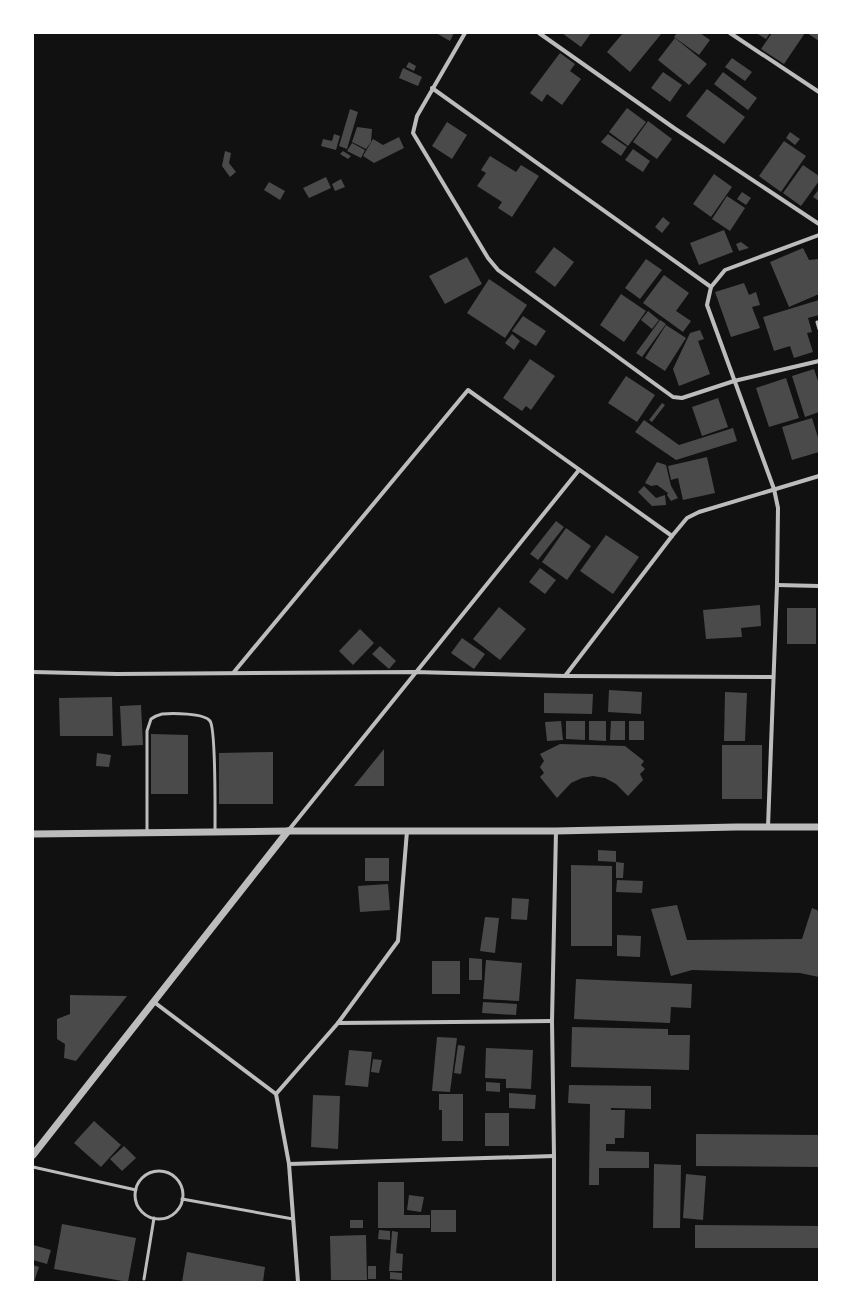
<svg xmlns="http://www.w3.org/2000/svg" width="852" height="1315" viewBox="0 0 852 1315" font-family="'Exo 2',sans-serif">
  <style>
    .building { fill: #4a4a4a }
    .lines { fill: none; stroke-linecap: round; stroke-linejoin: round }
    .service { stroke: #bcbcbc; stroke-width: 3 }
    .minor { stroke: #bcbcbc; stroke-width: 4 }
    .tertiary { stroke: #bcbcbc; stroke-width: 7 }
  </style>
  <rect width="100%" height="100%" fill="#111"/>
  <!-- building -->
  <g class="building">
    <polygon points="436,33 454,33 450,41"/>
    <polygon points="562,33 591,33 581,47"/>
    <polygon points="623,33 662,33 630,72 607,52"/>
    <polygon points="677,33 700,33 710,40 699,55 674,37"/>
    <polygon points="756,33 770,33 766,39"/>
    <polygon points="772,33 805,33 784,64 761,49"/>
    <polygon points="807,33 819,33 819,41"/>
    <polygon points="675,38 707,64 689,85 658,60"/>
    <polygon points="560,53 575,64 570,71 581,79 562,105 547,94 542,102 530,93"/>
    <polygon points="732,58 752,72 745,81 725,67"/>
    <polygon points="409,62 416,66 414,71 406,67"/>
    <polygon points="403,68 422,77 418,86 399,78"/>
    <polygon points="663,72 682,85 670,102 651,88"/>
    <polygon points="723,72 757,98 748,110 714,84"/>
    <polygon points="707,89 745,117 724,144 686,116"/>
    <polygon points="627,108 646,122 628,146 609,132"/>
    <polygon points="350,109 358,112 347,149 339,146"/>
    <polygon points="648,121 672,139 657,159 633,142"/>
    <polygon points="447,122 467,135 452,159 432,146"/>
    <polygon points="357,127 372,129 371,142 366,149 352,142"/>
    <polygon points="790,132 800,139 795,145 786,138"/>
    <polygon points="334,134 340,136 336,150 321,146 323,139 332,141"/>
    <polygon points="608,134 627,147 621,156 601,142"/>
    <polygon points="399,137 404,148 374,163 363,156 373,139 383,145"/>
    <polygon points="784,141 806,156 781,192 759,176"/>
    <polygon points="352,143 365,150 361,158 347,151"/>
    <polygon points="633,149 650,161 643,172 625,160"/>
    <polygon points="225,151 231,153 229,163 236,172 230,177 222,166"/>
    <polygon points="343,151 351,156 348,159 340,154"/>
    <polygon points="490,156 516,172 521,165 539,176 512,217 498,208 502,202 477,186 486,173 481,170"/>
    <polygon points="803,165 819,176 819,181 801,206 783,193"/>
    <polygon points="714,174 732,187 711,217 693,204"/>
    <polygon points="326,177 331,188 309,198 303,188"/>
    <polygon points="341,179 345,187 335,191 332,184"/>
    <polygon points="269,182 285,191 280,200 264,190"/>
    <polygon points="819,189 819,201 813,197"/>
    <polygon points="742,192 751,198 746,205 737,199"/>
    <polygon points="727,196 745,208 730,231 712,219"/>
    <polygon points="663,217 670,223 662,233 655,227"/>
    <polygon points="724,230 733,252 699,265 690,243"/>
    <polygon points="741,242 749,248 739,251 736,244"/>
    <polygon points="554,247 574,262 555,287 535,272"/>
    <polygon points="803,248 809,260 818,259 819,261 819,294 789,307 770,262"/>
    <polygon points="467,257 482,284 445,304 429,276"/>
    <polygon points="646,259 662,270 640,299 625,288"/>
    <polygon points="664,275 689,293 676,311 691,321 683,332 643,303"/>
    <polygon points="489,279 527,305 505,338 467,313"/>
    <polygon points="744,283 749,295 756,292 760,305 752,307 760,328 731,337 715,292"/>
    <polygon points="621,294 646,311 624,342 600,325"/>
    <polygon points="819,300 819,315 808,318 812,332 807,333 813,352 794,358 790,346 774,351 763,317"/>
    <polygon points="648,311 659,320 652,329 641,320"/>
    <polygon points="523,316 546,331 536,346 512,331"/>
    <polygon points="660,320 666,324 642,357 636,353"/>
    <polygon points="666,325 686,338 665,371 645,358"/>
    <polygon points="700,330 704,339 698,341 710,374 679,386 673,369 690,333"/>
    <polygon points="512,334 520,341 514,350 505,343"/>
    <polygon points="530,359 555,376 531,410 526,406 522,411 503,398"/>
    <polygon points="814,369 819,384 819,412 805,417 792,376"/>
    <polygon points="626,376 655,395 637,422 608,403"/>
    <polygon points="786,378 799,418 769,427 756,388"/>
    <polygon points="718,398 728,427 702,436 692,407"/>
    <polygon points="662,403 665,405 652,422 649,420"/>
    <polygon points="812,418 819,441 819,452 792,460 782,427"/>
    <polygon points="644,420 679,445 733,428 737,441 676,460 635,432"/>
    <polygon points="707,457 715,493 683,500 678,478 671,480 668,466"/>
    <polygon points="657,462 666,465 671,486 678,498 671,501 667,495 668,493 657,485 651,486 645,483"/>
    <polygon points="644,486 656,498 665,495 666,505 652,506 638,492"/>
    <polygon points="556,521 564,527 538,560 530,554"/>
    <polygon points="566,528 591,546 567,580 542,562"/>
    <polygon points="606,535 639,557 613,594 580,571"/>
    <polygon points="540,568 556,580 545,594 529,582"/>
    <polygon points="760,605 761,626 741,628 742,637 706,639 703,610"/>
    <polygon points="499,607 526,629 500,660 473,639"/>
    <rect x="787" y="608" width="29" height="36"/>
    <polygon points="360,629 374,643 353,665 339,651"/>
    <polygon points="462,638 485,654 474,669 451,653"/>
    <polygon points="380,646 396,661 389,669 372,654"/>
    <polygon points="609,690 642,692 641,714 608,712"/>
    <polygon points="725,692 747,693 745,741 724,741"/>
    <polygon points="544,693 593,694 592,714 544,713"/>
    <polygon points="112,697 113,736 60,736 59,698"/>
    <polygon points="141,705 143,745 122,746 120,706"/>
    <polygon points="561,721 563,740 547,741 545,722"/>
    <polygon points="566,721 585,721 585,740 566,739"/>
    <polygon points="589,721 606,721 606,741 589,740"/>
    <polygon points="611,721 625,721 625,740 610,740"/>
    <rect x="629" y="721" width="15" height="19"/>
    <polygon points="151,734 188,735 188,794 151,794"/>
    <polygon points="560,744 625,746 644,761 641,765 645,769 640,774 643,780 628,796 616,784 605,778 593,776 582,778 571,783 557,798 540,777 544,773 540,767 544,761 540,754"/>
    <rect x="722" y="745" width="40" height="54"/>
    <polygon points="384,749 384,786 354,786"/>
    <polygon points="273,752 273,804 219,804 219,753"/>
    <polygon points="97,753 111,755 109,767 96,766"/>
    <polygon points="598,850 616,851 616,862 598,861"/>
    <rect x="365" y="858" width="24" height="23"/>
    <polygon points="616,862 624,863 623,878 616,878"/>
    <polygon points="571,865 612,866 612,946 571,946"/>
    <polygon points="617,880 643,881 642,893 616,892"/>
    <polygon points="388,884 390,910 360,912 358,886"/>
    <polygon points="512,898 529,899 527,920 511,919"/>
    <polygon points="677,905 687,940 802,939 812,908 819,911 819,977 800,973 692,970 671,976 651,909"/>
    <polygon points="485,917 499,918 495,953 480,951"/>
    <polygon points="617,935 641,936 640,957 617,956"/>
    <polygon points="469,958 482,959 482,980 469,980"/>
    <polygon points="486,960 522,963 519,1001 483,999"/>
    <rect x="432" y="961" width="28" height="33"/>
    <polygon points="576,979 692,984 691,1008 671,1007 670,1023 574,1019"/>
    <polygon points="70,995 127,996 76,1061 64,1058 65,1044 57,1039 57,1019 70,1014"/>
    <polygon points="483,1002 517,1004 516,1015 482,1013"/>
    <polygon points="572,1027 668,1029 668,1035 690,1035 689,1070 571,1067"/>
    <polygon points="437,1037 457,1038 450,1092 432,1091"/>
    <polygon points="458,1045 465,1046 461,1074 454,1073"/>
    <polygon points="486,1048 533,1050 531,1089 506,1088 506,1079 485,1078"/>
    <polygon points="349,1050 372,1052 368,1087 345,1085"/>
    <polygon points="373,1059 382,1060 379,1073 371,1072"/>
    <polygon points="486,1082 500,1083 500,1092 486,1091"/>
    <polygon points="569,1085 651,1086 651,1109 611,1108 611,1110 625,1110 624,1138 615,1138 615,1144 606,1144 606,1151 649,1152 649,1168 599,1168 599,1185 589,1185 590,1104 568,1103"/>
    <polygon points="509,1093 536,1095 535,1109 509,1108"/>
    <polygon points="439,1094 463,1094 463,1141 442,1141 442,1110 439,1110"/>
    <polygon points="313,1095 340,1096 338,1149 311,1147"/>
    <rect x="485" y="1113" width="24" height="33"/>
    <polygon points="94,1121 121,1145 101,1167 74,1143"/>
    <polygon points="696,1134 819,1135 819,1167 696,1166"/>
    <polygon points="124,1146 136,1158 122,1171 110,1159"/>
    <polygon points="654,1164 681,1165 680,1228 653,1228"/>
    <polygon points="686,1174 706,1176 703,1220 683,1218"/>
    <polygon points="378,1182 404,1182 404,1215 430,1215 430,1228 378,1228"/>
    <polygon points="409,1195 424,1197 421,1212 407,1210"/>
    <rect x="431" y="1210" width="25" height="22"/>
    <rect x="350" y="1220" width="13" height="8"/>
    <polygon points="62,1224 136,1238 128,1282 54,1269"/>
    <polygon points="695,1225 819,1226 819,1248 695,1248"/>
    <polygon points="379,1230 390,1231 390,1240 378,1239"/>
    <polygon points="392,1231 398,1232 396,1253 403,1254 402,1271 389,1271"/>
    <polygon points="366,1235 367,1280 331,1280 330,1236"/>
    <polygon points="33,1245 51,1250 47,1264 33,1260"/>
    <polygon points="187,1252 265,1267 263,1282 182,1282"/>
    <polygon points="33,1265 39,1267 34,1282 33,1282"/>
    <rect x="368" y="1266" width="8" height="13"/>
    <polygon points="390,1272 402,1273 402,1280 390,1279"/>
  </g>
  <g class="lines">
    <!-- service -->
    <g class="service">
      <polyline points="817,322 819,329"/>
      <path d="M147,833v-102l4,-12c3,-2 7,-4 11,-5 10,-1 42,-1 48,7 6,8 5,95 5,111"/>
      <polyline points="33,1167 136,1190"/>
      <circle cx="159" cy="1195" r="24"/>
      <polyline points="182,1199 293,1219"/>
      <polyline points="144,1279 154,1218"/>
    </g>
    <!-- minor -->
    <g class="minor">
      <polyline points="465,33 417,116 413,133 488,258 498,270 673,397 682,398 734,381 819,361"/>
      <polyline points="539,33 674,128 819,224"/>
      <polyline points="730,33 819,92"/>
      <polyline points="432,88 711,287"/>
      <polyline points="777,585 819,586"/>
      <polyline points="33,672 117,674 415,672 565,676 773,677"/>
      <polyline points="234,672 468,390 672,536"/>
      <polyline points="565,676 672,536 687,518 699,512 819,476"/>
      <polyline points="768,827 777,585 778,508 774,489 707,305 711,287 725,270 819,235"/>
      <polyline points="288,831 579,470"/>
      <polyline points="154,1002 276,1094"/>
      <polyline points="338,1023 552,1021"/>
      <polyline points="289,1164 554,1156"/>
      <polyline points="298,1282 289,1164 276,1094 338,1023 398,941 407,831"/>
      <polyline points="554,1282 554,1156 552,1021 556,831"/>
    </g>
    <!-- tertiary -->
    <g class="tertiary">
      <polyline points="33,834 288,831 556,831 736,827 819,827"/>
      <polyline points="33,1155 288,831"/>
    </g>
  </g>
  <!-- border -->
  <rect width="852" height="1315" fill="none" stroke="#ffffff" stroke-width="68"/>
</svg>
